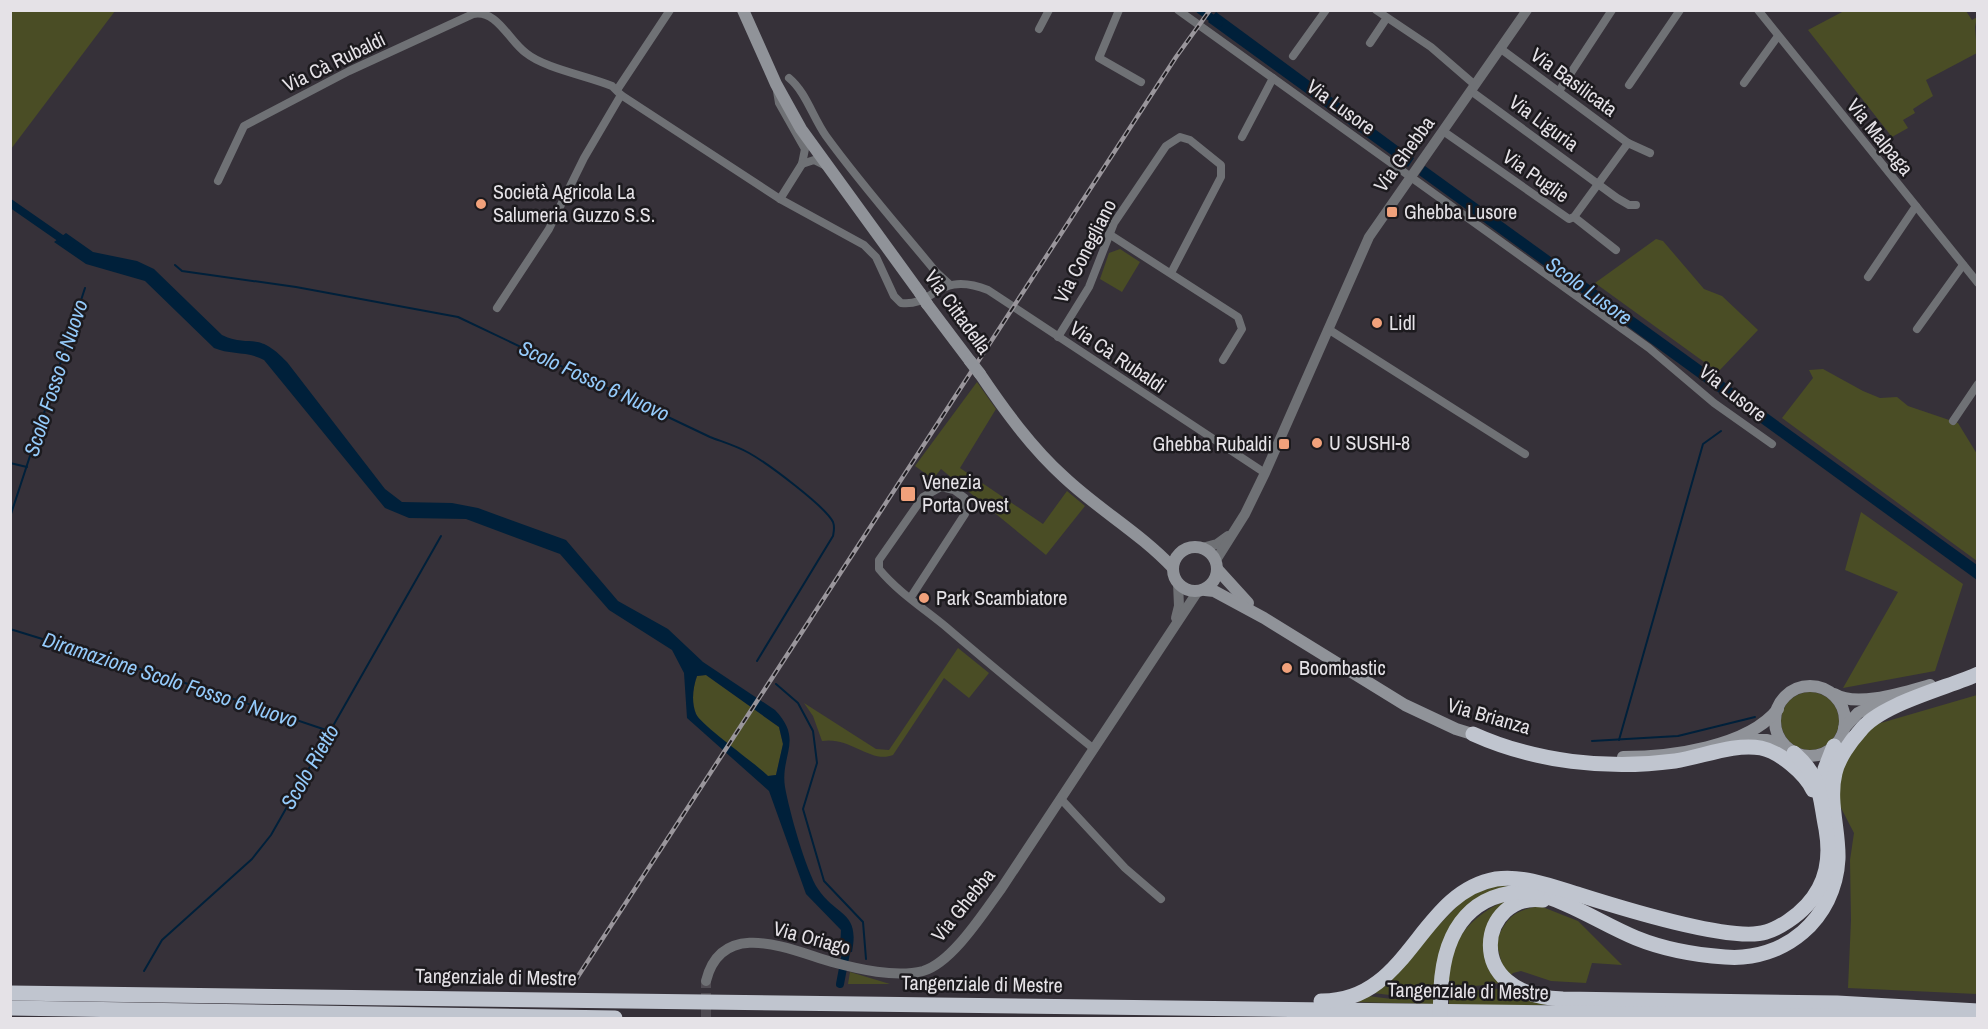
<svg xmlns="http://www.w3.org/2000/svg" width="1988" height="1029" viewBox="0 0 1988 1029" font-family="'Archivo Narrow',sans-serif">
  <style>
    .green { fill: #4a4d25 }
    .water { fill: #00203a; fill-rule: evenodd }
    .lines { fill: none; stroke-linecap: round; stroke-linejoin: round }
    .stream { stroke: #00203a; stroke-width: 2 }
    .canal { stroke: #00203a; stroke-width: 8 }
    .tertiary-tunnel { stroke: #504c53; stroke-width: 10; stroke-dasharray: 10 5; stroke-linecap: butt }
    .minor { stroke: #6f7175; stroke-width: 8 }
    .tertiary { stroke: #6f7175; stroke-width: 10 }
    .secondary { stroke: #909399; stroke-width: 12 }
    .motorway { stroke: #c0c5cf; stroke-width: 15 }
    .rail-casing { stroke: #9a969c; stroke-width: 4.5 }
    .rail { stroke: #1c1a1e; stroke-width: 2; stroke-dasharray: 7; stroke-linecap: butt }
    .secondary-bridge { stroke: #909399; stroke-width: 12 }
    .motorway-bridge { stroke: #c0c5cf; stroke-width: 15 }
    .poi-dot { fill: #f1a17b; stroke: #1c1a1e; stroke-width: 2 }
    .labels { text-anchor: middle; stroke-width: 5; stroke-linejoin: round; paint-order: stroke }
    .street-label { font-size: 20px; fill: #e5e2e7; stroke: #1c1a1e }
    .poi-label { font-size: 20px; fill: #e5e2e7; stroke: #1c1a1e; text-anchor: start }
    .water-label { font-size: 21px; font-style: italic; fill: #95cbfb; stroke: #1c1a1e }
  </style>
  <rect width="100%" height="100%" fill="#363139"/>
  <!-- green -->
  <g class="green">
    <polygon points="11,10 115,11 11,149 10,11"/>
    <polygon points="1844,11 1966,11 1972,20 1977,17 1975,27 1977,53 1926,80 1933,96 1913,109 1915,113 1903,120 1908,128 1892,137 1808,30"/>
    <polygon points="1656,239 1663,241 1704,289 1722,296 1758,330 1718,372 1595,283"/>
    <polygon points="1120,249 1140,262 1122,292 1100,279 1109,253"/>
    <polygon points="1823,369 1863,391 1880,398 1897,397 1908,406 1958,423 1977,454 1977,561 1782,418 1813,378 1809,370"/>
    <polygon points="977,382 996,409 960,468 1043,524 1067,491 1085,506 1046,555 941,469 933,479 915,466"/>
    <polygon points="1861,512 1963,584 1935,671 1843,688 1898,592 1845,570"/>
    <path d="M958,648l31,25 -20,25 -25,-20 -51,77c-22,9 -43,-19 -71,-14l-9,-25 -9,-13 72,46 13,1z"/>
    <path d="M706,675l73,52 4,17 -7,31 -8,1c-14,-12 -67,-49 -72,-62 -5,-12 -3,-27 1,-38z"/>
    <circle cx="1810" cy="721" r="29"/>
    <polygon points="1977,695 1977,994 1848,988 1851,920 1850,860 1854,833 1840,806 1839,776 1847,757 1874,725"/>
    <path d="M1499,885l11,1c-58,16 -70,52 -76,107l-36,3 -25,-3 94,-97z"/>
    <path d="M1510,899l-15,22 6,62 -52,6c-6,-44 22,-75 61,-90z"/>
    <path d="M1540,906l38,15 44,44 -30,-2 -6,20 -35,-2 -30,-10 -8,2 -7,7 -10,-39c12,-25 17,-30 44,-35z"/>
    <polygon points="850,972 890,984 848,984"/>
    <polygon points="1506,988 1551,1005 1449,1005 1449,995 1468,991"/>
    <polygon points="1368,996 1392,999 1434,998 1434,1004 1354,1002"/>
  </g>
  <!-- water -->
  <g class="water">
    <polygon points="1216,12 1414,158 1408,167 1208,22"/>
    <polygon points="1425,166 1977,565 1977,580 1419,175"/>
    <path d="M66,233l27,19 44,9 17,8 68,66c29,14 34,-6 65,27l98,127 17,13 50,1 26,5 88,32 52,61 50,28 35,33 72,48c29,30 5,45 10,77 4,23 21,84 33,102 19,28 42,22 34,63l-12,-2 1,-20 -35,-36 -37,-103 -82,-73 -3,-45 -12,-23 -63,-40 -49,-56 -94,-35 -57,-1 -24,-10 -121,-148c-16,-9 -34,-5 -50,-12l-69,-67 -59,-17 -32,-22zM706,675l73,52 4,17 -7,31 -8,1c-13,-13 -67,-51 -72,-62 -5,-12 -3,-27 1,-38z"/>
  </g>
  <g class="lines">
    <!-- stream -->
    <g class="stream">
      <path d="M175,265l7,6 114,16 162,30 252,120c13,5 27,9 39,16 18,10 76,53 84,69 2,5 1,9 0,14l-76,125"/>
      <polyline points="10,463 27,467"/>
      <polyline points="10,517 85,288"/>
      <polyline points="10,629 201,688 329,731"/>
      <polyline points="776,684 798,703 813,731 817,763 803,809 824,881 863,922 866,959"/>
      <polyline points="1619,740 1703,444 1721,431"/>
      <polyline points="1592,741 1678,736 1755,717"/>
      <polyline points="144,971 162,940 252,859 271,835 441,536"/>
    </g>
    <!-- canal -->
    <g class="canal">
      <polyline points="1200,10 1219,23"/>
      <polyline points="10,203 69,244"/>
      <polyline points="840,984 848,942"/>
    </g>
    <!-- tertiary-tunnel -->
    <polyline class="tertiary-tunnel" points="706,1018 706,981"/>
    <!-- minor -->
    <g class="minor">
      <polyline points="1119,10 1099,58 1141,82"/>
      <polyline points="1178,10 1649,348 1714,403 1772,444"/>
      <polyline points="1376,10 1431,47 1475,85"/>
      <polyline points="1758,10 1978,283"/>
      <polyline points="1039,29 1049,10"/>
      <polyline points="1370,43 1386,19"/>
      <polyline points="1501,49 1628,143"/>
      <polyline points="1293,56 1326,10"/>
      <path d="M789,78c17,14 24,40 37,58 34,47 73,91 110,136l13,12"/>
      <polyline points="1744,83 1778,36"/>
      <polyline points="776,85 779,103 805,149 802,164 780,199"/>
      <polyline points="1629,85 1680,10"/>
      <polyline points="617,90 670,10"/>
      <polyline points="1471,91 1617,198 1629,205 1636,205"/>
      <polyline points="1559,91 1612,10"/>
      <polyline points="1443,131 1569,219 1574,217 1628,143 1650,153"/>
      <polyline points="1242,137 1273,78"/>
      <polyline points="802,164 814,160 826,166"/>
      <path d="M218,181l26,-55 105,-55 124,-57c24,-5 36,27 53,39 18,15 62,23 86,33l9,9 159,104 84,46 12,12 18,39 7,7c34,4 36,-33 87,-13l277,183"/>
      <polyline points="1574,217 1616,250"/>
      <polyline points="1109,234 1238,317 1242,329 1223,360"/>
      <polyline points="1868,277 1916,206"/>
      <polyline points="497,308 549,229 584,158 621,95"/>
      <polyline points="1328,329 1525,454"/>
      <polyline points="1917,329 1963,265"/>
      <polyline points="1058,337 1089,287 1114,223 1166,146 1180,137 1190,140 1221,165 1221,177 1171,273"/>
      <polyline points="1953,421 1978,384"/>
      <path d="M911,597l54,-83v-16l-11,-8 -13,-3 -18,10 -44,63v9c18,22 44,39 66,57 49,42 99,83 149,123"/>
      <polyline points="1061,799 1125,868 1161,899"/>
    </g>
    <!-- tertiary -->
    <g class="tertiary">
      <polyline points="1202,548 1217,544 1228,536"/>
      <polyline points="1216,560 1245,514 1265,473 1369,237 1527,10"/>
      <polyline points="1176,618 1179,606 1178,583"/>
      <path d="M706,981c16,-64 84,-31 126,-19 26,7 63,16 91,9 29,-8 61,-59 78,-82l197,-298"/>
    </g>
    <!-- secondary -->
    <g class="secondary">
      <polyline points="743,10 776,84 801,129 920,293"/>
      <polyline points="927,304 970,361"/>
      <path d="M980,374c25,37 51,73 84,103 35,33 76,56 109,91"/>
      <circle cx="1195" cy="569" r="22"/>
      <polyline points="1218,570 1248,603"/>
      <polyline points="1205,590 1214,591 1264,618 1405,705 1456,729 1482,737"/>
      <circle cx="1810" cy="721" r="35"/>
      <path d="M1834,694c23,14 71,-2 96,-9"/>
      <polyline points="1844,728 1858,713 1882,701"/>
      <polyline points="1739,740 1767,740 1784,745"/>
      <path d="M1623,757c47,0 125,-10 155,-48"/>
    </g>
    <!-- motorway -->
    <g class="motorway">
      <path d="M1473,734c62,28 134,36 202,27 27,-4 59,-18 86,-13 19,4 44,25 52,42"/>
      <polyline points="1828,787 1825,769 1834,746"/>
      <path d="M1529,892c39,8 71,31 107,46 27,11 61,17 89,19 59,5 110,-38 113,-98 1,-28 -10,-58 -3,-86 3,-14 15,-31 25,-42 20,-27 87,-43 118,-57"/>
      <path d="M1543,900c-62,-9 -85,95 20,99l274,4 141,8"/>
      <path d="M1441,988c3,-60 32,-100 96,-96"/>
      <polyline points="10,993 1952,1018"/>
      <path d="M1321,1001c89,1 97,-108 175,-122 28,-4 58,8 84,16 38,12 152,48 186,37 14,-4 31,-16 41,-27 20,-22 24,-47 19,-76 -7,-35 -4,-51 -32,-76"/>
      <polyline points="10,1008 615,1018"/>
    </g>
    <!-- rail casing -->
    <g class="rail-casing">
      <polyline id="rail" points="575,981 1176,57 1210,10"/>
    </g>
    <!-- rail -->
    <use href="#rail" class="rail"/>
    <!-- secondary-bridge -->
    <g class="secondary-bridge">
      <polyline points="920,293 927,304"/>
      <polyline points="970,361 980,374"/>
    </g>
    <!-- motorway-bridge -->
    <polyline class="motorway-bridge" points="1440,1018 1441,988"/>
  </g>
  <!-- markers -->
  <g class="poi-dot">
    <circle cx="481" cy="204" r="6"/>
    <rect x="1386" y="206" width="12" height="12" rx="3"/>
    <circle cx="1377" cy="323" r="6"/>
    <circle cx="1317" cy="443" r="6"/>
    <rect x="1278" y="438" width="12" height="12" rx="3"/>
    <rect x="900" y="486" width="16" height="16" rx="3"/>
    <circle cx="924" cy="598" r="6"/>
    <circle cx="1287" cy="668" r="6"/>
  </g>
  <g class="labels">
    <!-- street labels -->
    <g class="street-label">
      <text transform="translate(334 62) rotate(-26)" y="7">Via Cà Rubaldi</text>
      <text transform="translate(1574 82) rotate(36)" y="7">Via Basilicata</text>
      <text transform="translate(1341 107) rotate(36)" y="7">Via Lusore</text>
      <text transform="translate(1544 123) rotate(36)" y="7">Via Liguria</text>
      <text transform="translate(1880 137) rotate(51)" y="7">Via Malpaga</text>
      <text transform="translate(1404 154) rotate(-54)" y="7">Via Ghebba</text>
      <text transform="translate(1536 176) rotate(35)" y="7">Via Puglie</text>
      <text transform="translate(1085 251) rotate(-63)" y="7">Via Conegliano</text>
      <text transform="translate(958 312) rotate(54)" y="7">Via Cittadella</text>
      <text transform="translate(1118 357) rotate(34)" y="7">Via Cà Rubaldi</text>
      <text transform="translate(1733 393) rotate(38)" y="7">Via Lusore</text>
      <text transform="translate(1489 716) rotate(16)" y="7">Via Brianza</text>
      <text transform="translate(963 905) rotate(-51)" y="7">Via Ghebba</text>
      <text transform="translate(812 938) rotate(15)" y="7">Via Oriago</text>
      <text transform="translate(496 977) rotate(1)" y="7">Tangenziale di Mestre</text>
      <text transform="translate(982 984) rotate(1)" y="7">Tangenziale di Mestre</text>
      <text transform="translate(1468 991) rotate(1)" y="7">Tangenziale di Mestre</text>
    </g>
    <!-- poi labels -->
    <g class="poi-label">
      <text x="493" y="199">Società Agricola La<tspan x="493" dy="23">Salumeria Guzzo S.S.</tspan></text>
      <text x="1404" y="219">Ghebba Lusore</text>
      <text x="1389" y="330">Lidl</text>
      <text x="1329" y="450">U SUSHI-8</text>
      <text x="1272" y="451" text-anchor="end">Ghebba Rubaldi</text>
      <text x="922" y="489">Venezia<tspan x="922" dy="23">Porta Ovest</tspan></text>
      <text x="936" y="605">Park Scambiatore</text>
      <text x="1299" y="675">Boombastic</text>
    </g>
    <!-- water labels -->
    <g class="water-label">
      <text transform="translate(1589 291) rotate(36)" y="7">Scolo Lusore</text>
      <text transform="translate(56 378) rotate(-72)" y="7">Scolo Fosso 6 Nuovo</text>
      <text transform="translate(594 381) rotate(25)" y="7">Scolo Fosso 6 Nuovo</text>
      <text transform="translate(170 680) rotate(18)" y="7">Diramazione Scolo Fosso 6 Nuovo</text>
      <text transform="translate(310 767) rotate(-60)" y="7">Scolo Rietto</text>
    </g>
  </g>
  <!-- border -->
  <rect width="1988" height="1029" fill="none" stroke="#e5e2e7" stroke-width="24"/>
</svg>
